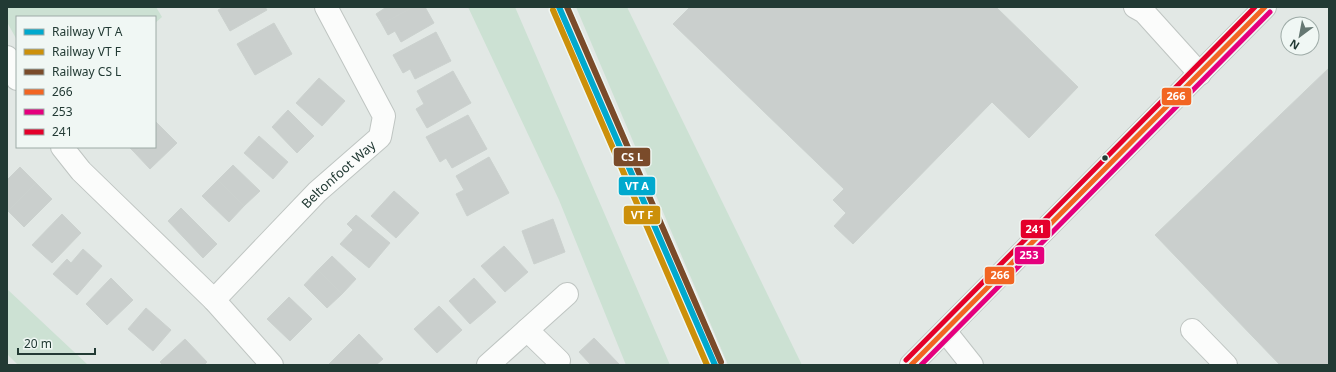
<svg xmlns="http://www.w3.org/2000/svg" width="1336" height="372" viewBox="0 0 1336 372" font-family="'Noto Sans',sans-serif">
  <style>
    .green { fill: #cce1d3 }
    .building { fill: #cacfcd; stroke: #cbd1ce }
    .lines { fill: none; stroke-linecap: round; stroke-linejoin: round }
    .minor-casing { stroke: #bfc5c2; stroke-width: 24 }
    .minor { stroke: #fbfcfb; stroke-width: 22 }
    .bus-1-casing { stroke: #f0f7f4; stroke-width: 8 }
    .bus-2-casing { stroke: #f0f7f4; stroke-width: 8 }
    .bus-3-casing { stroke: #f0f7f4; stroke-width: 8 }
    .bus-1 { stroke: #f26522; stroke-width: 5 }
    .bus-2 { stroke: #e5007d; stroke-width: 5 }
    .bus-3 { stroke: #e4002b; stroke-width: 5 }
    .rail-1-casing { stroke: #f0f7f4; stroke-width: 9 }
    .rail-2-casing { stroke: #f0f7f4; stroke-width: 9 }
    .rail-3-casing { stroke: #f0f7f4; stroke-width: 9 }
    .rail-1 { stroke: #00a9ce; stroke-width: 6 }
    .rail-2 { stroke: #cc900a; stroke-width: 6 }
    .rail-3 { stroke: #7a4b2a; stroke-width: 6 }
    .bus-dot { fill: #223a34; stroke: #f0f7f4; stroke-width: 1.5 }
    .labels { text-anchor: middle; stroke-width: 4; stroke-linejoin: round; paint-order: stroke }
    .street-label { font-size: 13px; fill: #223a34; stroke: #f0f7f4 }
    .line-badge { stroke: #f0f7f4; stroke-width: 1.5 }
    .badge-label { font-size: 11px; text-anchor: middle; font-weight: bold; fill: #fff }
  </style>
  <rect width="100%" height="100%" fill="#e2e8e5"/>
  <!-- green -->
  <g class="green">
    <polygon points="7,7 156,7 162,17 155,23 155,17 17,17 17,40 8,24"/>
    <polygon points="468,7 515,7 670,365 626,365 559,200"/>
    <polygon points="576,7 627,7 802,365 728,365"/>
    <polygon points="7,289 88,365 18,365 7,354"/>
  </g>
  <!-- building -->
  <g class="building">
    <polygon points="224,7 265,7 267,10 230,31 218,10"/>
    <polygon points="385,7 413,7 382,24 376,14 385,8"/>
    <polygon points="413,7 425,7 434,23 401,42 395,31 388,35 382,24"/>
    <polygon points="690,7 996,7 1078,87 1029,138 992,102 853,244 834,226 846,213 833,200 844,189 673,24"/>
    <polygon points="274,23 292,54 255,75 237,44"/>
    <polygon points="436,32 451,61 415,79 410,69 403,73 393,55"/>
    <polygon points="1329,68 1329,365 1280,365 1155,235"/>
    <polygon points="453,71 471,103 427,128 416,109 424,104 417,91"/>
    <polygon points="319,78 345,101 322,126 296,103"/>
    <polygon points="288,110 314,136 297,153 272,127"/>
    <polygon points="468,115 487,149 452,168 446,158 440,162 426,137"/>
    <polygon points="155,121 161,127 155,134"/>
    <polygon points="161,127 177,143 150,169 135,153 141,147 155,147 155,134"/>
    <polygon points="259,136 288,162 273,179 244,153"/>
    <polygon points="129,147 141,147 135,153"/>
    <polygon points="489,157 509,193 467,216 456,194 464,190 456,176"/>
    <polygon points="233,165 260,191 244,206 218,180"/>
    <polygon points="20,167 36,183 8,211 7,209 7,180"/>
    <polygon points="218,180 244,206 229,222 202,196"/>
    <polygon points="36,183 52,199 24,227 8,211"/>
    <polygon points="394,191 419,213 396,238 371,216"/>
    <polygon points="181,208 217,244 203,258 168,221"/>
    <polygon points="62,214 81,233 52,263 32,245"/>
    <polygon points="356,215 390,243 369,268 340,244 353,230 347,224"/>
    <polygon points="553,219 565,252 534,264 522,231"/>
    <polygon points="504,246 528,272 505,292 481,266"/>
    <polygon points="83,249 102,266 77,295 53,274 67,259 71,263"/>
    <polygon points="332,256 356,279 342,294 318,270"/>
    <polygon points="318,270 342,294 327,308 304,285"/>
    <polygon points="111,278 133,300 107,325 86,304"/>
    <polygon points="474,278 496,302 470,324 449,301"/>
    <polygon points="289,297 312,319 290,341 267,319"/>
    <polygon points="439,306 462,330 437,353 414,329"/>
    <polygon points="146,308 171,330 153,351 128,329"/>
    <polygon points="359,334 383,359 376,365 328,365"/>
    <polygon points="594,338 619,364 618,365 591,365 579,352"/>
    <polygon points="185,339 207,362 204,365 163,365 160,362"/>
  </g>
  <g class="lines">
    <!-- minor casing -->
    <g class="minor-casing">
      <g id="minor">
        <polyline points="1135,7 1144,12 1200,74"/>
        <polyline points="7,57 17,79"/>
        <polyline points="62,147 81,171 214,300 272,365"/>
        <path id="s1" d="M214,300l103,-108 63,-55 4,-21 -58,-109"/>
        <polyline points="527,330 559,361"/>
        <polyline points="1192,330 1226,365"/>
        <polyline points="945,331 972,365"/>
        <polyline points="488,365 567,294"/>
        <polyline points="911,365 1265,7"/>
      </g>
    </g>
    <!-- minor -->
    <use href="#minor" class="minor"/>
    <!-- bus-1 casing -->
    <g class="bus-1-casing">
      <polyline id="bus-1" points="911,365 1265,7"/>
    </g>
    <!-- bus-2 casing -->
    <g class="bus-2-casing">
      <polyline id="bus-2" points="921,365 1270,12"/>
    </g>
    <!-- bus-3 casing -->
    <g class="bus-3-casing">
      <polyline id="bus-3" points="906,360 1255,7"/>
    </g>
    <!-- bus-1 -->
    <use href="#bus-1" class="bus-1"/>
    <!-- bus-2 -->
    <use href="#bus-2" class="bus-2"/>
    <!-- bus-3 -->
    <use href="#bus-3" class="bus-3"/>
    <!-- rail-1 casing -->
    <g class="rail-1-casing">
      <polyline id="rail-1" points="559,7 715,365"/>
    </g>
    <!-- rail-2 casing -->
    <g class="rail-2-casing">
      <polyline id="rail-2" points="553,10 707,365"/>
    </g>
    <!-- rail-3 casing -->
    <g class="rail-3-casing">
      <polyline id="rail-3" points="567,7 721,362"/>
    </g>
    <!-- rail-1 -->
    <use href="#rail-1" class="rail-1"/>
    <!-- rail-2 -->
    <use href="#rail-2" class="rail-2"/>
    <!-- rail-3 -->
    <use href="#rail-3" class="rail-3"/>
  </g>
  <!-- markers -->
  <circle class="bus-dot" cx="1105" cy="158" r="3.5"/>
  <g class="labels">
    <!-- street labels -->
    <g class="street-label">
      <text dy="5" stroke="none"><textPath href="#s1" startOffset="177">Beltonfoot Way</textPath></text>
    </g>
  </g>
  <g class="line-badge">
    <rect x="1161" y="87" width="31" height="19" rx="4" fill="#f26522"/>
    <rect x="613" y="147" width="38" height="20" rx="4" fill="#7a4b2a"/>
    <rect x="618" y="176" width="38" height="20" rx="4" fill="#00a9ce"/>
    <rect x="623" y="205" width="38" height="20" rx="4" fill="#cc900a"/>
    <rect x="1020" y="219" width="31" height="20" rx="4" fill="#e4002b"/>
    <rect x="1014" y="246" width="31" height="19" rx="4" fill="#e5007d"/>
    <rect x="984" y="266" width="31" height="19" rx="4" fill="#f26522"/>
  </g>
  <g class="badge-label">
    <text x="1176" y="100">266</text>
    <text x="632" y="161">CS L</text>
    <text x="637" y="190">VT A</text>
    <text x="642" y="219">VT F</text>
    <text x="1035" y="233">241</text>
    <text x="1029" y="259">253</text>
    <text x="1000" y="279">266</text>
  </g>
  <!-- border -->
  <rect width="1336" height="372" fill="none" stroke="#223a34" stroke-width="16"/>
  <!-- legend -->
  <rect x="16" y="16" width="140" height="132" fill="#f0f7f4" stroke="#9eaba7"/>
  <rect x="24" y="29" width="20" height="6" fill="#00a9ce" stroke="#9eaba7"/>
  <text x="52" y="36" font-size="12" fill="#223a34">Railway VT A</text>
  <rect x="24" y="49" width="20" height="6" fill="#cc900a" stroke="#9eaba7"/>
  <text x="52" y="56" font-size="12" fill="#223a34">Railway VT F</text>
  <rect x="24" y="69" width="20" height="6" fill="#7a4b2a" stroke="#9eaba7"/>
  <text x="52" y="76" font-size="12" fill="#223a34">Railway CS L</text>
  <rect x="24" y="89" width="20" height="6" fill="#f26522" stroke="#9eaba7"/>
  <text x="52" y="96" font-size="12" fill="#223a34">266</text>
  <rect x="24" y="109" width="20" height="6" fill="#e5007d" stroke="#9eaba7"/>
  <text x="52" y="116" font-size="12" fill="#223a34">253</text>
  <rect x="24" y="129" width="20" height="6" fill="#e4002b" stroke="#9eaba7"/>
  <text x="52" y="136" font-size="12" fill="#223a34">241</text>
  <!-- north arrow -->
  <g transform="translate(1300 36) rotate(212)"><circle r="19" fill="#f0f7f4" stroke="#9eaba7"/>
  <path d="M0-3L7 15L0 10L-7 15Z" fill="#657772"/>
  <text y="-6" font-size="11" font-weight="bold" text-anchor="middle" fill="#223a34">N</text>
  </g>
  <!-- scale -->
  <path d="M18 348v6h77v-6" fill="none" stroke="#223a34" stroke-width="2"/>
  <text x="24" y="348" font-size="12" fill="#223a34" stroke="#f0f7f4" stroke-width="3" paint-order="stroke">20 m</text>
</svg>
